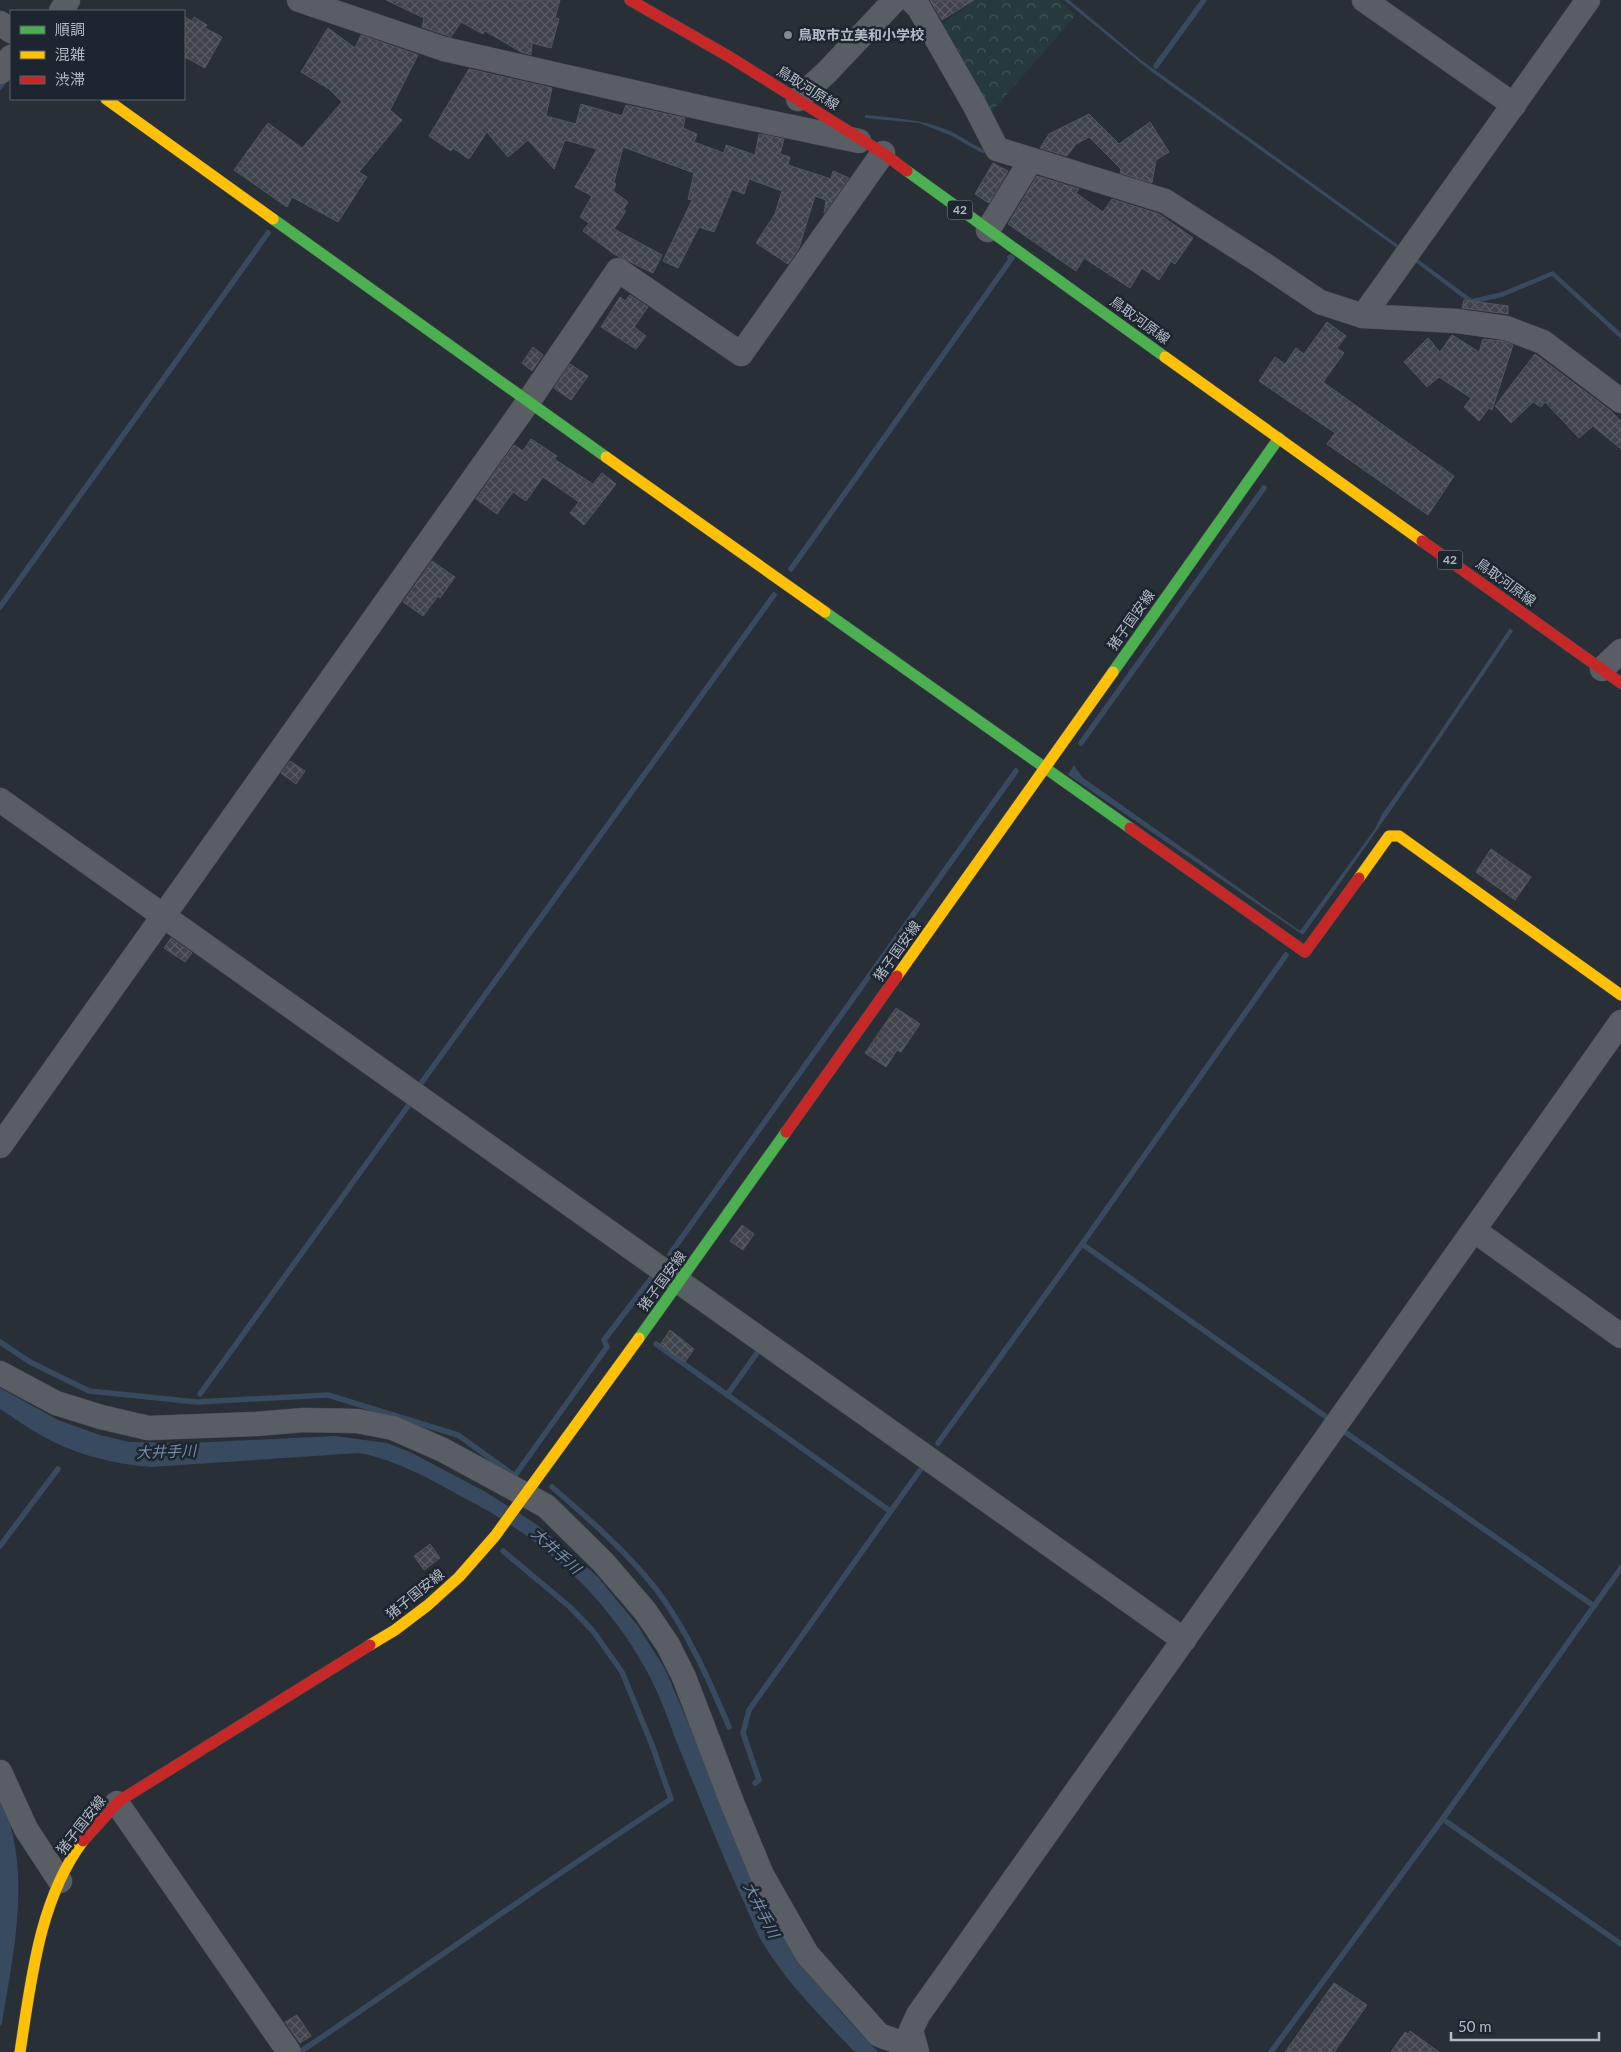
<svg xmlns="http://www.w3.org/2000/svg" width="1621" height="2052" viewBox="0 0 1621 2052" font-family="Lato,'Noto Sans JP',sans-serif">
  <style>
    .park { fill: url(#park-crowns) }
    .water { fill: #384a5f }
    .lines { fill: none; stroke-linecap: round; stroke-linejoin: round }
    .stream { stroke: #384a5f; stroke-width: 5.5 }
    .building { fill: url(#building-cross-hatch); stroke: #51565d }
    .street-casing { stroke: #474b51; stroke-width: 25 }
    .fast-casing { stroke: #474b51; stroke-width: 12 }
    .slow-casing { stroke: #474b51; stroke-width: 12 }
    .jam-casing { stroke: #474b51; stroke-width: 12 }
    .street { stroke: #595d64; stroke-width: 24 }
    .fast { stroke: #4caf50; stroke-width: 11 }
    .slow { stroke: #ffc107; stroke-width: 11 }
    .jam { stroke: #c62828; stroke-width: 11 }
    .poi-dot { fill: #838a94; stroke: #1d2530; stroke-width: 2 }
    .labels { text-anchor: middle; stroke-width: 5; stroke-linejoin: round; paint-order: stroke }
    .shield { fill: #1d2530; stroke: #868e99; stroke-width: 1 }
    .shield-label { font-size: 12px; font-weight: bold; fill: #b3bbc6 }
    .poi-label { font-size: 14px; font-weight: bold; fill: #b3bbc6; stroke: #1d2530; text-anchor: start }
    .street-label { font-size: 14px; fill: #b3bbc6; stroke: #1d2530 }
    .water-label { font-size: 15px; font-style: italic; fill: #758da9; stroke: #1d2530 }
  </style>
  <defs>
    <pattern id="park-crowns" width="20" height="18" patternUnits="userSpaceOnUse" patternTransform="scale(1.25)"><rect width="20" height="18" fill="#26393b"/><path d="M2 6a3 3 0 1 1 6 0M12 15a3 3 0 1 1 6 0" fill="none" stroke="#435456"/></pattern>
    <pattern id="building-cross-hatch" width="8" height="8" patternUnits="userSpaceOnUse" patternTransform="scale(1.25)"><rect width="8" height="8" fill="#40444a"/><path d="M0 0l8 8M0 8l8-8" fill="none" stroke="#595d63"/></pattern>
  </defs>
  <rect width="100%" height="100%" fill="#292f36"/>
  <!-- park -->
  <polygon class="park" points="967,0 1058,0 1076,15 986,118 936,28 970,4"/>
  <!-- water -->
  <g class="water">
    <polygon points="1064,0 1069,0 1141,60 1398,245 1397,248 1152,72"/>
    <path d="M865,115c29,3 57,4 85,16 13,6 25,16 38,20v3l-8,-2 -30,-17 -31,-12 -54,-5z"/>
    <polygon points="1416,258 1472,299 1502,292 1553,271 1621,333 1621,339 1552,276 1502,297 1471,304 1414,261"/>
    <path d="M1510,628l3,3c-69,102 -138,204 -210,304l-235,-160 6,-10 8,12 218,154 75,-102 7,-15 37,-51z"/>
    <path d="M0,1388l58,32 42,15 29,7 61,1 145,-7 52,7 23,9 74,39 52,33 61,52 41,50 27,43 109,255 29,42 38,46 37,40h-23c-34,-35 -69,-70 -94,-112 -8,-15 -14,-33 -22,-48 -23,-51 -43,-103 -64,-154 -7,-19 -14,-39 -23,-57 -39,-78 -105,-140 -182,-180 -35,-19 -72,-41 -111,-48l-208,14c-39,-3 -78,-13 -112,-33 -13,-7 -26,-17 -39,-25z"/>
    <path d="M0,1797c33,71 14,153 2,227l-2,2z"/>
  </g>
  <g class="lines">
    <!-- stream -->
    <g class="stream">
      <polyline points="1156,66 1204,0"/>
      <polyline points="0,87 7,77"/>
      <polyline points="791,569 1012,258 1010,257"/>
      <polyline points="0,607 268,233"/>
      <polyline points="1081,743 1264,488"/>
      <polyline points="422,1082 774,595"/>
      <polyline points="1082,1244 1329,1419"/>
      <polyline points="670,1254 1016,771"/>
      <polyline points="0,1342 30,1362 89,1391 197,1402 328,1395 458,1435 515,1476"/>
      <polyline points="656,1344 890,1511"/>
      <polyline points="200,1394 408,1106"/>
      <polyline points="727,1395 762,1346"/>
      <polyline points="1342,1430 1594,1606"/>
      <polyline points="938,1443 1082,1244 1286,955"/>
      <polyline points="516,1474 607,1347 604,1340 653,1276"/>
      <path d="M552,1487c37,32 74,64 104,102 31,41 53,91 73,138"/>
      <polyline points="0,1546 58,1469"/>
      <polyline points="755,1783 759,1780 743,1733 749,1710 923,1466"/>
      <polyline points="1447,1822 1621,1944"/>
      <path d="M300,2052c124,-84 246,-171 371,-253l-19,-54 -30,-73 -29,-41 -23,-24 -67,-56"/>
      <polyline points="1271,2052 1444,1817 1621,1568"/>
    </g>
  </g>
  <!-- building -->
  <g class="building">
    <polygon points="386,0 560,0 555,18 559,19 551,48 532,43 531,55 521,52 485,31 483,34 461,22 451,37 422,27 424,18"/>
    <polygon points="930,0 974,0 942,20"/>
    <polygon points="184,17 192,21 194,17 207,25 205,28 222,37 205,68 185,57 184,58"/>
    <polygon points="328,28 355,48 361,35 418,55 390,110 402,120 359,172 367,177 338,222 292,197 287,207 234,170 268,123 302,148 342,102 329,89 301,72"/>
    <polygon points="469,69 552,88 546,116 576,124 581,104 622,116 626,105 685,118 683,128 697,134 694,142 724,153 726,145 755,155 759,134 784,139 780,154 790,157 788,165 831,179 833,171 849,178 824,213 826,200 815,196 799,248 788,264 756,243 775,214 782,191 749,179 744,194 732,189 714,232 699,227 678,268 663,261 692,200 688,199 694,173 623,147 614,182 616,184 613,191 628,202 623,210 626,211 614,229 662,255 653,273 614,254 583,231 589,223 580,217 592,196 575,187 597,149 565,140 554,169 528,140 508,157 487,132 469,159 453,148 451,151 429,136"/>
    <polygon points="1089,114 1119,144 1150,122 1169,152 1156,160 1152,183 1120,173 1121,169 1089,137 1076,144 1067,156 1040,148 1049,134"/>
    <polygon points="993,163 1008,171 989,203 975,194"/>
    <polygon points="1037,176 1079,189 1076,193 1103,212 1112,199 1159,214 1193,238 1175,264 1171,261 1159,280 1142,268 1130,288 1084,258 1076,271 1008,224"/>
    <polygon points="630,295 648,307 634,327 646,336 636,349 601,327 620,297 625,301"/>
    <polygon points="1464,300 1508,306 1508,314 1462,308"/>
    <polygon points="1327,322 1346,336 1337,348 1344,353 1323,382 1454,476 1428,515 1327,444 1335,433 1259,381 1275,357 1285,364 1296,348 1304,354"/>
    <polygon points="1452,335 1479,352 1483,339 1503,341 1513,345 1492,410 1489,408 1479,421 1464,407 1471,398 1439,377 1427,387 1404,362 1428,338 1440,352"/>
    <polygon points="533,347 543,355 532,371 522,363"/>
    <polygon points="1535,354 1611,411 1621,421 1621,449 1593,426 1579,438 1545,402 1541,407 1533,402 1511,423 1495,406"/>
    <polygon points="570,364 588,376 571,400 554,388"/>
    <polygon points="531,439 557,456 554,459 593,484 602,473 616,484 584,525 570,513 579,502 543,477 526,501 513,492 497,514 476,499 514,445 523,451"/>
    <polygon points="432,561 455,577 440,598 438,596 423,616 403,602"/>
    <polygon points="290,761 305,771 296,784 281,773"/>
    <polygon points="1491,849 1531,877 1515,900 1476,872"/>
    <polygon points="171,938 192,953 185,962 164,948"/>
    <polygon points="896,1008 920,1024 901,1052 897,1050 886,1067 865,1053"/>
    <polygon points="742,1225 754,1234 743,1250 730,1241"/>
    <polygon points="670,1330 694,1349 685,1362 660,1345"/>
    <polygon points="430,1544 440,1558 424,1570 414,1556"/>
    <polygon points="1334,1983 1367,2005 1334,2052 1285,2052"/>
    <polygon points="297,2015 311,2036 300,2043 285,2022"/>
    <polygon points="1410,2031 1439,2052 1391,2052 1405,2032 1408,2034"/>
  </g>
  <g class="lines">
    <!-- street casing -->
    <g class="street-casing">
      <g id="street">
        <polyline points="299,0 444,49 716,111 859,141"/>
        <polyline points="911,0 919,8 975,106 997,149 1165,201 1262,263 1320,302 1363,316 1457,321 1506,328 1543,342 1621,401"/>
        <polyline points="1364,0 1514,105"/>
        <polyline points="61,11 68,0"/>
        <polyline points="0,23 11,31"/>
        <polyline points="0,72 11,57"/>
        <polyline points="798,99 827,72 895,0"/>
        <polyline points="988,230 1031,160"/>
        <polyline points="1363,316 1588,0"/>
        <polyline points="1602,669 1621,651"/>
        <polyline points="0,800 1184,1640"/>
        <polyline points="0,1146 528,402 618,270 741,354 883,153"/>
        <polyline points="1475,1231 1621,1336"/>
        <polyline points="0,1373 56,1403 101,1417 148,1428 256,1424 304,1420 357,1421 393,1428 443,1450 546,1506 603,1562 645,1611 668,1645 684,1677 733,1805 762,1875 807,1954 879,2035 899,2042 916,2052"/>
        <polyline points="0,1772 26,1829 60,1881"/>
        <polyline points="117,1803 289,2052"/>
        <polyline points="917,2052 911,2030 918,2015 1621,1022"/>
      </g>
    </g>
    <!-- fast casing -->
    <g class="fast-casing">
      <g id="fast">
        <polyline points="907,171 1165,357"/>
        <polyline points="273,219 606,457"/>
        <polyline points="825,612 1130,828"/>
        <polyline points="1113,672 1279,438"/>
        <polyline points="639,1338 786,1132"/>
      </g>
    </g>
    <!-- slow casing -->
    <g class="slow-casing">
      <g id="slow">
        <polyline points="106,99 273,219"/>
        <polyline points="1165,357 1422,541"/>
        <polyline points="606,457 825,612"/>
        <polyline points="1359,878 1389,836 1399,836 1621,995"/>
        <polyline points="897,976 1113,672"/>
        <polyline points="370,1645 395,1630 428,1605 459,1577 495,1536 639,1338"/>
        <path d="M20,2052c11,-71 19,-152 63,-211"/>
      </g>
    </g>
    <!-- jam casing -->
    <g class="jam-casing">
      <g id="jam">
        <polyline points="630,0 728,56 883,153 907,171"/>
        <polyline points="1422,541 1621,683"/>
        <polyline points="1130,828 1305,952 1359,878"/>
        <polyline points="786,1132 897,976"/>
        <polyline points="83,1841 119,1801 370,1645"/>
      </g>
    </g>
    <!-- street -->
    <use href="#street" class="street"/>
    <!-- fast -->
    <use href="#fast" class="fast"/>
    <!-- slow -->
    <use href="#slow" class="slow"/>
    <!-- jam -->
    <use href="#jam" class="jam"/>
  </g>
  <!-- markers -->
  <circle class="poi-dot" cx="788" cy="35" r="5"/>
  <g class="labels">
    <!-- shield labels -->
    <g class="shield">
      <rect x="947.5" y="200.5" width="25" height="19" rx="4"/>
      <rect x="1437.5" y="550.5" width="25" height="19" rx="4"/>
    </g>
    <g class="shield-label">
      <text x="960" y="214">42</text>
      <text x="1450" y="564">42</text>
    </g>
    <!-- poi labels -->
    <g class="poi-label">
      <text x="798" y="40">鳥取市立美和小学校</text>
    </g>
    <!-- street labels -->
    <g class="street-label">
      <text transform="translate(808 88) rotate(32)" y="5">鳥取河原線</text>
      <text transform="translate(1140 320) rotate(36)" y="5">鳥取河原線</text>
      <text transform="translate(1506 582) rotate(36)" y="5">鳥取河原線</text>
      <text transform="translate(1131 620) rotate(-55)" y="5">猪子国安線</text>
      <text transform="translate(897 951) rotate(-55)" y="5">猪子国安線</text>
      <text transform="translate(662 1281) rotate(-54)" y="5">猪子国安線</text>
      <text transform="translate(415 1594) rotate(-39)" y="5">猪子国安線</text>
      <text transform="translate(81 1825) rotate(-52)" y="5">猪子国安線</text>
    </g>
    <!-- water labels -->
    <g class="water-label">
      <text transform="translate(166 1452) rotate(-2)" y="5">大井手川</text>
      <text transform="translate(556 1551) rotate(42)" y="5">大井手川</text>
      <text transform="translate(761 1910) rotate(63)" y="5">大井手川</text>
    </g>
  </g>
  <!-- legend -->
  <rect x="10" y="10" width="175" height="90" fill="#1d2530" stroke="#59616c"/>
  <rect x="20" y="26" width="25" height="8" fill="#4caf50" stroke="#59616c"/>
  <text x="55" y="35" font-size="15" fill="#b3bbc6">順調</text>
  <rect x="20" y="51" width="25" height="8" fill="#ffc107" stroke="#59616c"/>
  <text x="55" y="60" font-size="15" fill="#b3bbc6">混雑</text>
  <rect x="20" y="76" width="25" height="8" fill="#c62828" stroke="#59616c"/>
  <text x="55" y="85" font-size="15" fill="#b3bbc6">渋滞</text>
  <!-- scale -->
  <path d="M1451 2032v8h148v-8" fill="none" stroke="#b3bbc6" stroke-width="2.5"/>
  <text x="1458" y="2032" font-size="15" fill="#b3bbc6" stroke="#1d2530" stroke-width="4" paint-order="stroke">50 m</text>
</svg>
